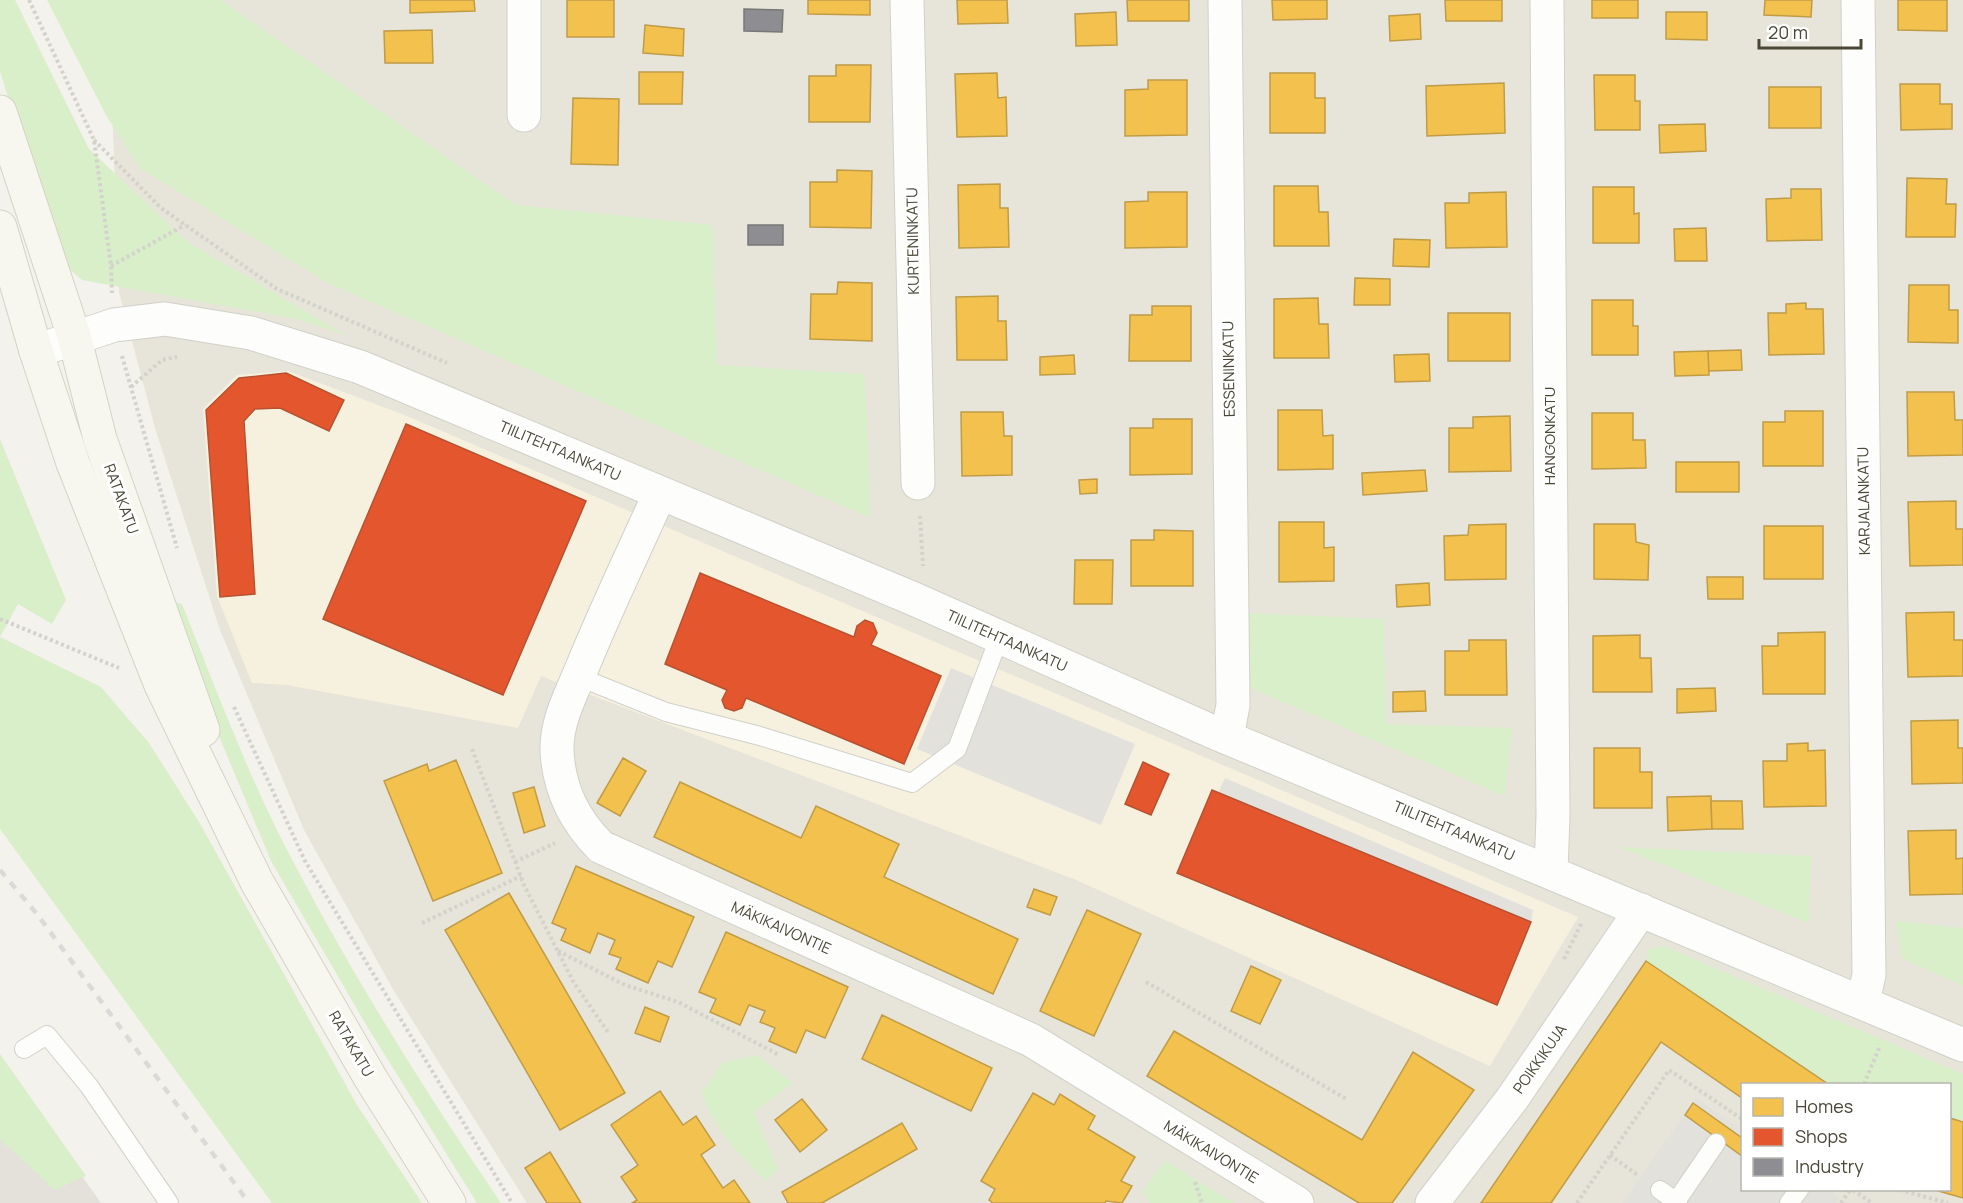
<svg xmlns="http://www.w3.org/2000/svg" width="1963" height="1203" viewBox="0 0 1963 1203" font-family="Manrope,sans-serif">
  <style>
    .residential { fill: #e7e5d9; fill-rule: evenodd }
    .commercial { fill: #f6f1df }
    .industrial { fill: #e3e1da }
    .green { fill: #d9efca }
    .parking { fill: #e2e1dc }
    .homes { fill: #f2c14e; stroke: #c09c47; stroke-width: 1.5 }
    .shops { fill: #e4572e; stroke: #b65231; stroke-width: 1.5 }
    .industry { fill: #8d8d92; stroke: #797877; stroke-width: 1.5 }
    .lines { fill: none; stroke-linecap: round; stroke-linejoin: round }
    .service-casing { stroke: #d1d0c9; stroke-width: 20 }
    .minor-casing { stroke: #d1d0c9; stroke-width: 35 }
    .secondary-casing { stroke: #d5d3c4; stroke-width: 35 }
    .path { stroke: #d3d2cb; stroke-width: 4; stroke-dasharray: 3 3; stroke-linecap: butt }
    .service { stroke: #fdfdfc; stroke-width: 18 }
    .minor { stroke: #fdfdfc; stroke-width: 33 }
    .secondary { stroke: #f7f7f0; stroke-width: 33 }
    .rail { stroke: #dadad9; stroke-width: 4.5; stroke-dasharray: 8 8; stroke-linecap: butt }
    .labels { text-anchor: middle; stroke-width: 6; stroke-linejoin: round; paint-order: stroke }
    .street-label { font-size: 15px; fill: #4a4737; stroke: #fff }
  </style>
  <rect width="100%" height="100%" fill="#f3f2ec"/>
  <!-- residential -->
  <path class="residential" d="M108,0h1855v1203h-1436l-133,-212 -90,-161 -84,-200 -65,-202 -36,-136zM1742,1084h208v106h-208z"/>
  <!-- commercial -->
  <polygon class="commercial" points="288,371 402,414 1578,917 1490,1066 1074,879 541,676 518,728 287,685 252,683 217,596 203,409 237,375"/>
  <!-- industrial -->
  <polygon class="industrial" points="0,1060 101,1203 0,1203"/>
  <!-- green -->
  <g class="green">
    <polygon points="0,0 15,0 89,149 188,242 348,336 298,319 82,280 67,267 31,173 0,71"/>
    <polygon points="47,0 221,0 516,205 713,225 717,365 865,374 871,518 328,283 141,169 107,117"/>
    <polygon points="0,439 66,600 52,624 18,604 0,637 101,687 149,743 199,822 357,1105 422,1203 272,1203 0,829"/>
    <path d="M173,601l9,3c32,80 62,161 101,238 64,125 139,245 218,361h-24l-112,-180 -94,-162 -53,-127z"/>
    <polygon points="1246,613 1384,619 1386,724 1512,728 1505,796 1246,686"/>
    <polygon points="1619,847 1811,856 1809,923"/>
    <polygon points="1896,921 1963,928 1963,986 1902,958"/>
    <polygon points="1664,946 1963,1074 1963,1122 1950,1118 1950,1084 1828,1084 1646,961 1649,949"/>
    <polygon points="0,1054 86,1176 54,1190 0,1139"/>
    <path d="M757,1055l36,28 -39,29 24,57 -12,12c-25,-25 -56,-54 -64,-90l21,-28z"/>
    <polygon points="1165,1160 1234,1203 1150,1203 1143,1191"/>
  </g>
  <!-- parking -->
  <g class="parking">
    <polygon points="951,668 1135,744 1101,825 917,749"/>
    <polygon points="1225,778 1533,910 1531,922 1218,793"/>
    <polygon points="1696,1098 1742,1130 1742,1190 1828,1190 1839,1198 1836,1203 1622,1203"/>
  </g>
  <!-- homes -->
  <g class="homes">
    <polygon points="410,0 474,0 475,11 410,13"/>
    <rect x="567" y="0" width="47" height="37"/>
    <polygon points="808,0 870,0 870,15 808,14"/>
    <polygon points="957,0 1007,0 1008,23 958,24"/>
    <polygon points="1127,0 1189,0 1189,21 1128,21"/>
    <polygon points="1272,0 1327,0 1327,19 1273,20"/>
    <polygon points="1445,0 1502,0 1502,21 1446,21"/>
    <rect x="1592" y="0" width="46" height="18"/>
    <polygon points="1765,0 1812,0 1811,17 1764,15"/>
    <polygon points="1898,0 1947,0 1947,31 1898,30"/>
    <polygon points="1116,12 1117,45 1076,46 1075,14"/>
    <polygon points="1666,12 1707,12 1707,40 1666,39"/>
    <polygon points="1420,14 1421,39 1390,41 1389,16"/>
    <polygon points="645,25 684,29 683,56 643,53"/>
    <polygon points="432,30 433,63 385,63 384,31"/>
    <polygon points="836,65 871,65 870,122 809,122 809,76 836,76"/>
    <polygon points="639,72 683,72 682,104 639,104"/>
    <polygon points="997,73 998,98 1006,97 1007,136 957,137 955,74"/>
    <polygon points="1270,73 1315,73 1315,98 1325,98 1325,133 1270,133"/>
    <polygon points="1594,75 1635,75 1635,101 1640,101 1640,130 1595,130"/>
    <polygon points="1148,80 1187,80 1187,135 1125,136 1125,90 1148,89"/>
    <polygon points="1504,83 1505,133 1427,136 1426,86"/>
    <polygon points="1900,84 1940,84 1940,104 1952,104 1952,129 1901,130"/>
    <rect x="1769" y="87" width="52" height="41"/>
    <polygon points="573,98 619,99 618,165 571,164"/>
    <polygon points="1705,124 1706,151 1660,153 1659,125"/>
    <polygon points="837,170 872,171 871,228 810,227 810,182 837,182"/>
    <polygon points="1907,178 1947,179 1946,204 1956,204 1955,237 1906,237"/>
    <polygon points="1000,184 1000,208 1008,208 1009,247 959,248 958,185"/>
    <polygon points="1274,186 1318,186 1319,212 1328,212 1329,246 1274,246"/>
    <polygon points="1593,187 1634,187 1634,214 1639,213 1639,243 1593,243"/>
    <polygon points="1791,189 1821,189 1822,240 1767,241 1766,199 1791,198"/>
    <polygon points="1148,192 1187,192 1187,247 1125,248 1125,202 1148,201"/>
    <polygon points="1506,192 1507,247 1446,248 1445,203 1469,203 1469,193"/>
    <polygon points="1706,228 1707,261 1675,261 1674,229"/>
    <polygon points="1394,239 1430,240 1429,267 1393,266"/>
    <polygon points="1355,278 1390,279 1390,305 1354,305"/>
    <polygon points="838,282 872,283 872,341 810,339 811,294 837,294"/>
    <polygon points="1909,285 1949,285 1949,310 1958,310 1958,343 1908,342"/>
    <polygon points="998,296 998,321 1006,321 1007,360 957,360 956,297"/>
    <polygon points="1318,298 1319,324 1328,324 1329,358 1274,358 1274,299"/>
    <polygon points="1592,300 1633,300 1633,326 1638,326 1638,355 1592,355"/>
    <polygon points="1806,303 1806,309 1823,309 1824,354 1769,355 1768,313 1786,313 1786,304"/>
    <polygon points="1152,306 1191,306 1191,361 1129,361 1130,315 1152,315"/>
    <rect x="1448" y="313" width="62" height="48"/>
    <polygon points="1741,350 1742,370 1708,371 1708,351"/>
    <polygon points="1708,351 1709,375 1675,376 1674,352"/>
    <polygon points="1429,354 1430,381 1395,382 1394,355"/>
    <polygon points="1074,355 1075,374 1040,375 1040,357"/>
    <polygon points="1907,392 1954,392 1955,420 1963,420 1963,455 1908,456"/>
    <polygon points="1278,410 1322,410 1323,436 1333,435 1333,469 1278,470"/>
    <polygon points="1785,411 1823,411 1823,466 1763,466 1763,422 1785,422"/>
    <polygon points="961,412 1003,412 1004,436 1012,436 1012,475 962,476"/>
    <polygon points="1592,413 1633,413 1633,440 1645,440 1646,468 1592,469"/>
    <polygon points="1510,416 1511,471 1449,472 1449,428 1473,428 1473,417"/>
    <polygon points="1153,419 1192,419 1192,474 1130,475 1130,428 1153,428"/>
    <rect x="1676" y="462" width="63" height="30"/>
    <polygon points="1425,470 1427,491 1363,495 1362,473"/>
    <polygon points="1097,479 1097,493 1080,494 1079,480"/>
    <polygon points="1956,501 1956,529 1963,529 1963,565 1910,566 1908,502"/>
    <polygon points="1279,522 1324,522 1324,548 1334,547 1334,581 1279,582"/>
    <polygon points="1506,524 1506,579 1445,580 1444,536 1468,535 1469,525"/>
    <polygon points="1594,524 1635,524 1636,542 1649,545 1648,580 1594,579"/>
    <rect x="1764" y="526" width="59" height="53"/>
    <polygon points="1154,530 1193,531 1193,586 1131,586 1131,540 1154,540"/>
    <polygon points="1075,560 1113,560 1112,604 1074,604"/>
    <polygon points="1707,577 1743,577 1743,599 1708,599"/>
    <polygon points="1429,583 1430,605 1397,607 1396,585"/>
    <polygon points="1954,612 1954,640 1963,640 1963,676 1908,677 1906,613"/>
    <polygon points="1825,632 1825,694 1763,694 1762,646 1778,646 1778,633"/>
    <polygon points="1640,635 1640,658 1651,658 1652,692 1593,692 1593,636"/>
    <polygon points="1469,640 1506,640 1507,695 1445,695 1445,651 1469,651"/>
    <polygon points="1715,688 1716,711 1677,713 1677,689"/>
    <polygon points="1425,691 1426,711 1393,712 1393,692"/>
    <polygon points="1958,720 1958,748 1963,748 1963,783 1912,784 1911,721"/>
    <polygon points="1808,743 1808,751 1825,750 1826,806 1764,807 1763,761 1787,761 1787,744"/>
    <polygon points="1594,748 1640,748 1640,772 1652,772 1652,808 1594,808"/>
    <polygon points="623,758 646,771 620,816 597,803"/>
    <polygon points="456,760 502,873 433,901 384,781 427,764 429,771"/>
    <polygon points="680,782 801,838 816,806 899,844 884,877 1018,939 993,994 654,837"/>
    <polygon points="534,787 545,826 524,833 513,793"/>
    <polygon points="1711,796 1712,829 1668,831 1667,797"/>
    <polygon points="1711,801 1742,801 1743,829 1712,829"/>
    <polygon points="1956,830 1956,859 1963,858 1963,894 1910,895 1908,831"/>
    <polygon points="576,866 694,917 672,967 658,961 648,983 616,969 621,958 609,954 615,940 598,933 590,953 561,940 566,929 552,923"/>
    <polygon points="1034,889 1057,897 1050,915 1027,907"/>
    <polygon points="509,893 625,1093 560,1130 445,930"/>
    <polygon points="1087,910 1141,934 1094,1036 1040,1011"/>
    <polygon points="726,932 848,987 825,1038 806,1030 796,1053 769,1041 775,1028 760,1022 765,1011 749,1005 740,1025 710,1012 716,999 699,992"/>
    <polygon points="1646,961 1828,1084 1742,1084 1742,1098 1661,1042 1551,1203 1481,1203"/>
    <polygon points="1251,966 1281,980 1260,1024 1231,1011"/>
    <polygon points="645,1007 669,1017 660,1042 635,1033"/>
    <polygon points="882,1015 992,1068 971,1111 862,1059"/>
    <polygon points="1174,1031 1362,1140 1413,1052 1474,1090 1392,1203 1359,1203 1147,1076"/>
    <polygon points="660,1091 683,1125 696,1116 715,1145 701,1155 723,1188 734,1180 750,1203 632,1203 637,1200 621,1177 638,1165 611,1125"/>
    <polygon points="1033,1093 1054,1105 1060,1094 1095,1116 1088,1129 1135,1157 1121,1181 1132,1186 1122,1203 1106,1201 1105,1203 993,1203 989,1200 995,1189 981,1181"/>
    <polygon points="802,1099 827,1130 800,1152 775,1120"/>
    <polygon points="1693,1103 1742,1138 1742,1156 1685,1115"/>
    <polygon points="1950,1118 1963,1122 1963,1198 1935,1190 1950,1190"/>
    <polygon points="902,1123 917,1149 822,1203 788,1203 782,1192"/>
    <polygon points="550,1152 581,1203 547,1203 525,1168"/>
  </g>
  <!-- shops -->
  <g class="shops">
    <polygon points="286,373 344,400 329,431 280,408 255,409 244,421 255,594 220,597 206,410 239,378"/>
    <polygon points="406,424 586,501 503,695 323,619"/>
    <polygon points="700,573 854,637 857,626 865,620 873,623 877,633 871,645 941,676 904,764 746,698 742,708 734,711 725,708 722,700 727,690 665,664"/>
    <polygon points="1143,762 1169,774 1151,815 1125,804"/>
    <polygon points="1212,790 1531,922 1497,1005 1177,873"/>
  </g>
  <!-- industry -->
  <g class="industry">
    <polygon points="744,9 783,10 782,32 744,31"/>
    <rect x="748" y="225" width="35" height="20"/>
  </g>
  <g class="lines">
    <!-- service casing -->
    <g class="service-casing">
      <g id="service">
        <polyline points="579,677 666,712 760,736 912,783 957,749 999,638"/>
        <polyline points="24,1049 47,1035 89,1086 169,1203"/>
        <polyline points="1660,1190 1678,1203"/>
        <polyline points="1675,1203 1716,1143"/>
        <polyline points="1789,1203 1799,1190"/>
      </g>
    </g>
    <!-- minor casing -->
    <g class="minor-casing">
      <g id="minor">
        <polyline points="524,0 524,115"/>
        <polyline points="907,0 918,483"/>
        <polyline points="1225,0 1233,705 1227,737"/>
        <polyline points="1547,0 1553,816 1551,871"/>
        <polyline points="1858,0 1869,975 1863,1002"/>
        <polyline points="36,351 114,325 165,319 251,333 360,367 914,599 1211,731 1963,1045"/>
        <path d="M660,493c-26,58 -54,116 -78,175 -11,26 -26,54 -25,83 2,39 17,69 44,96l430,193 266,163"/>
        <polyline points="1432,1203 1512,1099 1641,910"/>
      </g>
    </g>
    <!-- secondary casing -->
    <g class="secondary-casing">
      <g id="secondary">
        <polyline points="0,112 74,336 100,439 203,730"/>
        <polyline points="0,227 36,351 73,463 161,685 257,882 371,1079 449,1203"/>
      </g>
    </g>
    <!-- path -->
    <g class="path">
      <polyline points="29,0 94,140 111,266 112,293"/>
      <polyline points="94,140 161,208 277,289 447,363"/>
      <polyline points="111,266 185,225"/>
      <polyline points="122,356 177,548"/>
      <polyline points="131,387 162,360 177,357"/>
      <polyline points="920,516 923,566"/>
      <polyline points="0,619 119,668"/>
      <polyline points="234,707 305,861 512,1203"/>
      <polyline points="472,749 524,885 574,983 608,1032"/>
      <polyline points="515,862 555,843"/>
      <polyline points="422,923 521,876"/>
      <polyline points="558,951 625,985 678,1002 779,1055"/>
      <polyline points="1564,959 1582,922"/>
      <polyline points="1146,982 1348,1100"/>
      <polyline points="1864,1084 1880,1046"/>
      <polyline points="1610,1155 1639,1176"/>
      <polyline points="1195,1182 1202,1203"/>
      <polyline points="1853,1190 1872,1203"/>
      <polyline points="1900,1190 1948,1203"/>
      <polyline points="1577,1203 1669,1070 1742,1119"/>
      <polyline points="1841,1203 1850,1190"/>
    </g>
    <!-- service -->
    <use href="#service" class="service"/>
    <!-- minor -->
    <use href="#minor" class="minor"/>
    <!-- secondary -->
    <use href="#secondary" class="secondary"/>
    <!-- rail -->
    <polyline class="rail" points="0,870 37,914 249,1203"/>
  </g>
  <g class="labels">
    <!-- street labels -->
    <g class="street-label">
      <text transform="translate(913 241) rotate(-91)" y="5">KURTENINKATU</text>
      <text transform="translate(1229 369) rotate(-91)" y="5">ESSENINKATU</text>
      <text transform="translate(1550 436) rotate(-90)" y="5">HANGONKATU</text>
      <text transform="translate(560 451) rotate(23)" y="5">TIILITEHTAANKATU</text>
      <text transform="translate(121 499) rotate(70)" y="5">RATAKATU</text>
      <text transform="translate(1864 501) rotate(-91)" y="5">KARJALANKATU</text>
      <text transform="translate(1007 641) rotate(24)" y="5">TIILITEHTAANKATU</text>
      <text transform="translate(1454 831) rotate(23)" y="5">TIILITEHTAANKATU</text>
      <text transform="translate(781 928) rotate(24)" y="5">MÄKIKAIVONTIE</text>
      <text transform="translate(351 1044) rotate(60)" y="5">RATAKATU</text>
      <text transform="translate(1540 1059) rotate(-55)" y="5">POIKKIKUJA</text>
      <text transform="translate(1211 1152) rotate(31)" y="5">MÄKIKAIVONTIE</text>
    </g>
  </g>
  <!-- legend -->
  <rect x="1741" y="1083" width="210" height="108" fill="#ffffff" stroke="#b7b5af" stroke-width="1.5"/>
  <rect x="1753" y="1098" width="30" height="18" fill="#f2c14e" stroke="#b7b5af" stroke-width="1.5"/>
  <text x="1795" y="1113" font-size="18" fill="#4a4737">Homes</text>
  <rect x="1753" y="1128" width="30" height="18" fill="#e4572e" stroke="#b7b5af" stroke-width="1.5"/>
  <text x="1795" y="1143" font-size="18" fill="#4a4737">Shops</text>
  <rect x="1753" y="1158" width="30" height="18" fill="#8d8d92" stroke="#b7b5af" stroke-width="1.5"/>
  <text x="1795" y="1173" font-size="18" fill="#4a4737">Industry</text>
  <!-- scale -->
  <path d="M1759 39v9h102v-9" fill="none" stroke="#4a4737" stroke-width="3"/>
  <text x="1768" y="39" font-size="18" fill="#4a4737" stroke="#ffffff" stroke-width="4.5" paint-order="stroke">20 m</text>
</svg>
